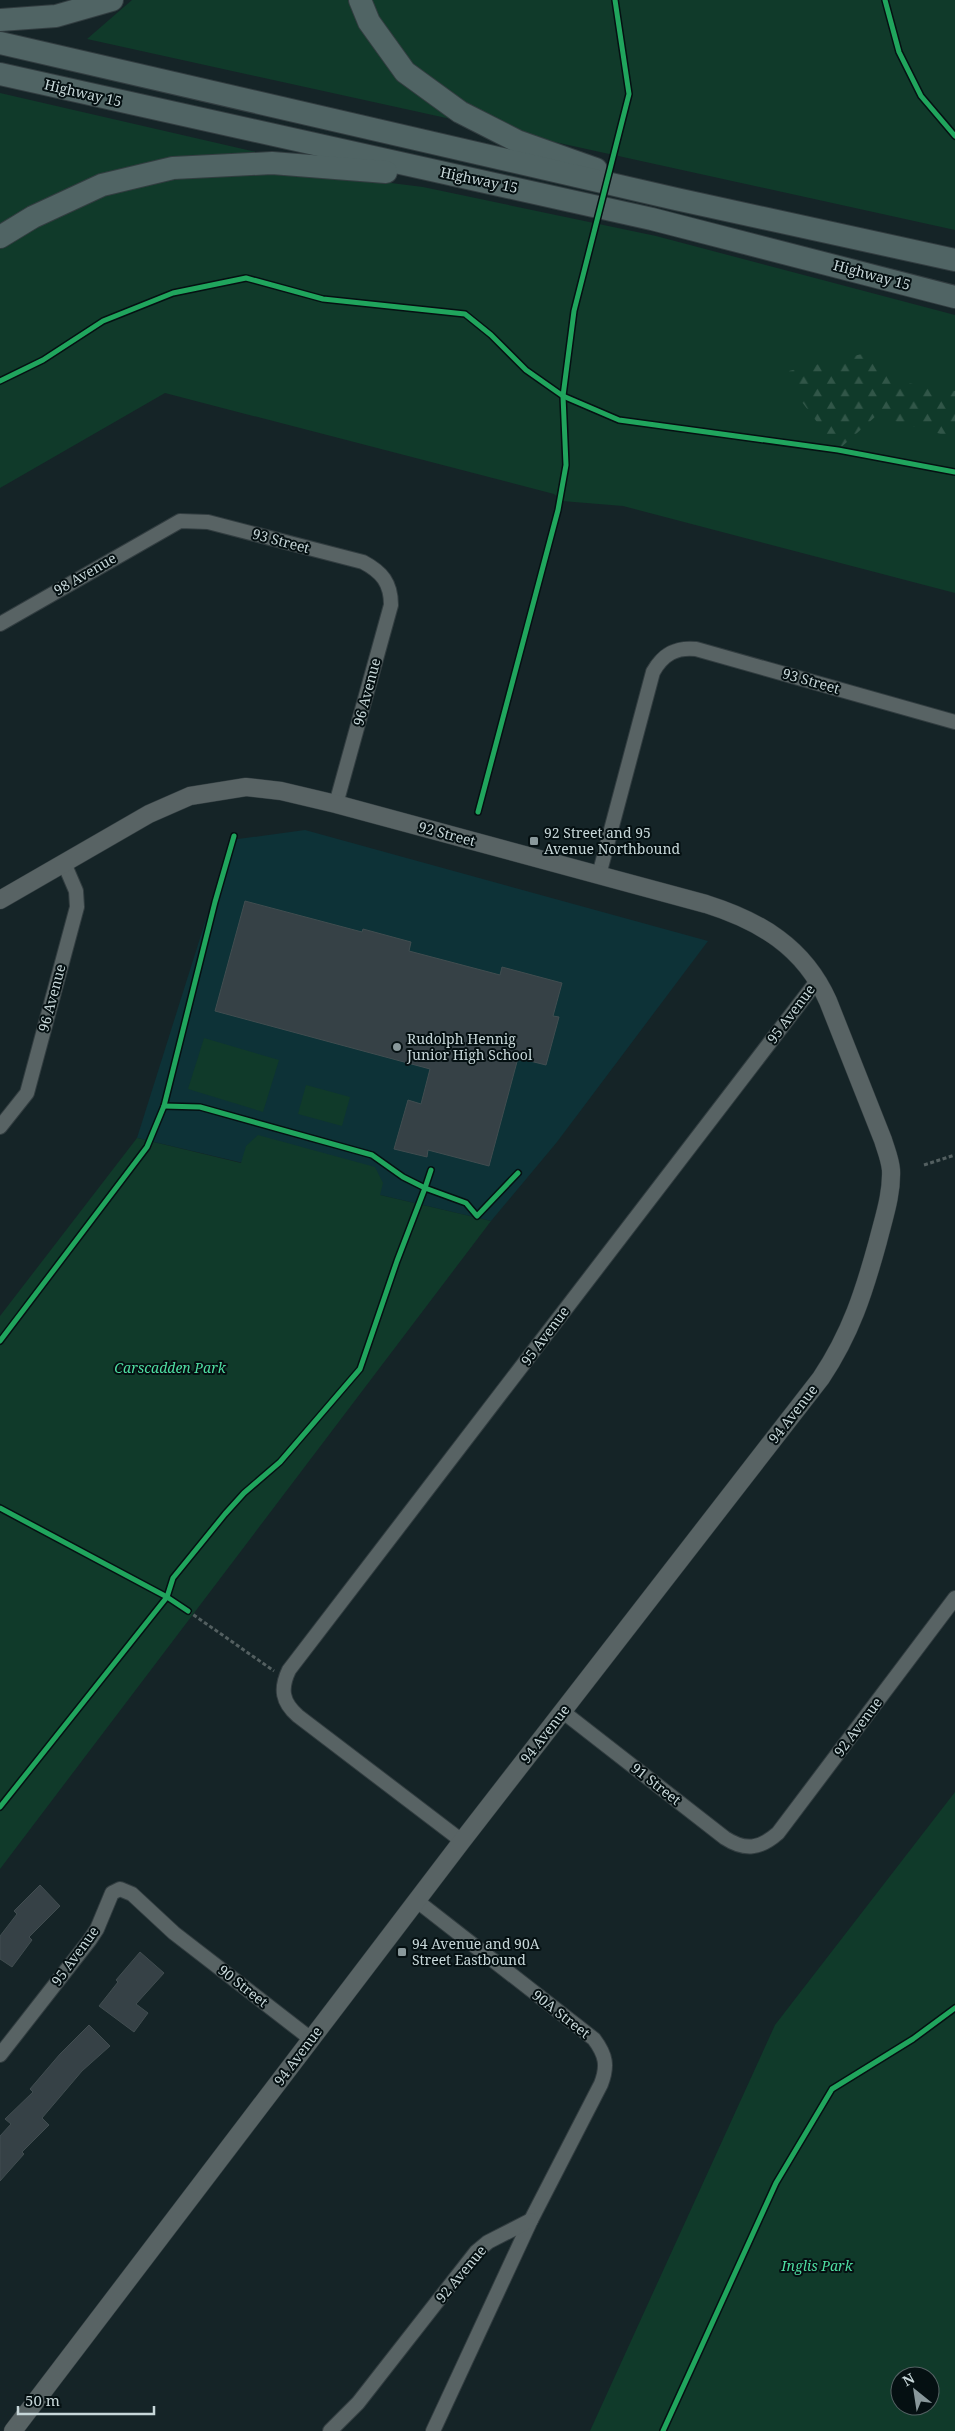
<svg xmlns="http://www.w3.org/2000/svg" width="955" height="2431" viewBox="0 0 955 2431" font-family="'Noto Serif',serif">
  <style>
    .built { fill: #0d3237 }
    .green { fill: #103a2a; fill-rule: evenodd }
    .forest { fill: url(#forest-firs) }
    .building { fill: #364146; stroke: #414d50 }
    .lines { fill: none; stroke-linecap: round; stroke-linejoin: round }
    .minor-casing { stroke: #323d40; stroke-width: 16 }
    .tertiary-casing { stroke: #323d40; stroke-width: 19 }
    .primary-casing { stroke: #323d40; stroke-width: 24 }
    .path { stroke: #535f60; stroke-width: 3; stroke-dasharray: 4 2.5; stroke-linecap: butt }
    .minor { stroke: #586364; stroke-width: 14 }
    .tertiary { stroke: #586364; stroke-width: 18 }
    .primary { stroke: #506464; stroke-width: 22 }
    .cycleway-casing { stroke: #051012; stroke-width: 8 }
    .cycleway { stroke: #20a55d; stroke-width: 5 }
    .poi-dot { fill: #89989b; stroke: #051012; stroke-width: 2 }
    .labels { text-anchor: middle; stroke-width: 4; stroke-linejoin: round; paint-order: stroke }
    .street-label { font-size: 14px; fill: #c7d7d9; stroke: #051012 }
    .poi-label { font-size: 14px; fill: #c7d7d9; stroke: #051012; text-anchor: start }
    .park-label { font-size: 14px; font-style: italic; fill: #4fdea2; stroke: #051012 }
  </style>
  <defs>
    <pattern id="forest-firs" width="22" height="20" patternUnits="userSpaceOnUse" patternTransform="scale(1.25)"><rect width="22" height="20" fill="#103a2a"/><path d="M5 1l3.5 6h-7zM16 11l3.5 6h-7z" fill="#315648"/></pattern>
  </defs>
  <rect width="100%" height="100%" fill="#152427"/>
  <!-- built -->
  <polygon class="built" points="305,830 708,941 557,1142 491,1221 137,1138 231,840"/>
  <!-- green -->
  <g class="green">
    <polygon points="132,0 955,0 955,230 87,39"/>
    <polygon points="0,93 273,156 194,161 0,232"/>
    <path d="M174,173l145,1 104,13 233,49 299,79v278l-332,-87 -61,-5 -8,-7 -389,-101 -165,95v-239c47,-41 115,-60 174,-76z"/>
    <polygon points="204,1038 279,1060 263,1112 188,1089"/>
    <polygon points="306,1085 350,1097 342,1126 298,1114"/>
    <polygon points="258,1135 375,1167 383,1183 380,1195 491,1221 0,1869 0,1316 137,1138 241,1163 246,1146"/>
    <path d="M955,1792v639h-365l185,-406zM900,2376h30v30h-30z"/>
  </g>
  <!-- forest -->
  <polygon class="forest" points="862,354 901,382 955,391 955,438 876,416 838,450 796,394 789,371"/>
  <!-- building -->
  <g class="building">
    <polygon points="245,901 362,932 363,929 411,942 409,951 500,975 502,967 562,983 553,1016 559,1017 546,1065 518,1058 489,1166 428,1150 427,1157 394,1149 408,1100 421,1104 430,1069 215,1011"/>
    <polygon points="40,1885 60,1906 29,1937 32,1940 12,1967 0,1959 0,1936 17,1914 14,1911"/>
    <polygon points="140,1952 164,1973 136,2004 148,2013 134,2032 99,2006 118,1982 116,1980"/>
    <polygon points="89,2025 110,2046 82,2071 42,2118 49,2125 22,2152 24,2154 0,2181 0,2136 11,2124 5,2119 33,2092 30,2089 60,2054"/>
  </g>
  <g class="lines">
    <!-- minor casing -->
    <g class="minor-casing">
      <g id="minor">
        <path d="M0,624l180,-103 28,1 155,40c19,10 28,21 28,43l-55,199"/>
        <path d="M599,875l54,-203c10,-18 23,-25 43,-23l259,73"/>
        <polyline points="0,1127 27,1093 77,907 76,891 64,863"/>
        <path d="M562,1711l163,127c20,13 35,11 53,-5l177,-235"/>
        <path d="M462,1841l-164,-125c-16,-14 -18,-27 -9,-46l528,-689"/>
        <path d="M417,1901l177,138c12,16 14,27 7,45l-70,136 -98,211"/>
        <polyline points="0,2055 89,1941 97,1929 112,1893 120,1889 132,1894 174,1933 311,2039"/>
        <polyline points="330,2431 358,2403 476,2252 488,2242 531,2220"/>
      </g>
    </g>
    <!-- tertiary casing -->
    <g class="tertiary-casing">
      <path id="tertiary" d="M0,900l149,-86 41,-18 56,-9 35,4 55,13 370,100c54,17 98,43 122,97l55,139c3,10 7,19 8,30 1,24 -7,47 -13,71 -14,51 -27,92 -57,137l-359,463 -449,590"/>
    </g>
    <!-- primary casing -->
    <g class="primary-casing">
      <g id="primary">
        <polyline points="360,0 369,22 405,72 460,112 517,141 596,169"/>
        <polyline points="0,20 56,16 112,0"/>
        <polyline points="0,43 676,199 955,260"/>
        <polyline points="0,74 652,219 955,297"/>
        <polyline points="0,237 33,217 102,185 173,168 272,163 386,172"/>
      </g>
    </g>
    <!-- path -->
    <g class="path">
      <polyline points="924,1165 955,1155"/>
      <polyline points="188,1611 274,1671"/>
    </g>
    <!-- minor -->
    <use href="#minor" class="minor"/>
    <!-- tertiary -->
    <use href="#tertiary" class="tertiary"/>
    <!-- primary -->
    <use href="#primary" class="primary"/>
    <!-- cycleway casing -->
    <g class="cycleway-casing">
      <g id="cycleway">
        <polyline points="885,0 899,52 921,96 955,136"/>
        <polyline points="0,381 43,360 103,321 173,293 246,278 323,299 465,314 491,335 526,370 563,396 619,420 838,450 955,472"/>
        <polyline points="478,812 558,510 566,465 563,396 574,311 629,94 615,0"/>
        <polyline points="164,1106 200,1107 372,1155 403,1177 425,1188 431,1170"/>
        <polyline points="0,1341 147,1147 164,1106 215,902 234,836"/>
        <polyline points="0,1508 167,1597 188,1611"/>
        <polyline points="0,1807 167,1597 173,1578 225,1514 244,1493 280,1462 360,1369 397,1261 425,1188 466,1203 477,1216 518,1173"/>
        <polyline points="663,2431 776,2183 832,2089 913,2039 955,2008"/>
      </g>
    </g>
    <!-- cycleway -->
    <use href="#cycleway" class="cycleway"/>
  </g>
  <!-- markers -->
  <g class="poi-dot">
    <rect x="529" y="836" width="10" height="10" rx="2.5"/>
    <circle cx="397" cy="1047" r="5"/>
    <rect x="397" y="1947" width="10" height="10" rx="2.5"/>
  </g>
  <g class="labels">
    <!-- street labels -->
    <g class="street-label">
      <text transform="translate(83 93) rotate(13)" y="5">Highway 15</text>
      <text transform="translate(479 180) rotate(12)" y="5">Highway 15</text>
      <text transform="translate(872 275) rotate(15)" y="5">Highway 15</text>
      <text transform="translate(281 541) rotate(15)" y="5">93 Street</text>
      <text transform="translate(85 574) rotate(-30)" y="5">98 Avenue</text>
      <text transform="translate(811 681) rotate(16)" y="5">93 Street</text>
      <text transform="translate(367 692) rotate(-75)" y="5">96 Avenue</text>
      <text transform="translate(447 834) rotate(15)" y="5">92 Street</text>
      <text transform="translate(52 998) rotate(-75)" y="5">96 Avenue</text>
      <text transform="translate(791 1014) rotate(-53)" y="5">95 Avenue</text>
      <text transform="translate(545 1336) rotate(-53)" y="5">95 Avenue</text>
      <text transform="translate(793 1414) rotate(-52)" y="5">94 Avenue</text>
      <text transform="translate(858 1727) rotate(-53)" y="5">92 Avenue</text>
      <text transform="translate(545 1734) rotate(-52)" y="5">94 Avenue</text>
      <text transform="translate(656 1784) rotate(38)" y="5">91 Street</text>
      <text transform="translate(75 1956) rotate(-54)" y="5">95 Avenue</text>
      <text transform="translate(243 1986) rotate(38)" y="5">90 Street</text>
      <text transform="translate(561 2014) rotate(38)" y="5">90A Street</text>
      <text transform="translate(298 2056) rotate(-53)" y="5">94 Avenue</text>
      <text transform="translate(461 2274) rotate(-50)" y="5">92 Avenue</text>
    </g>
    <!-- poi labels -->
    <g class="poi-label">
      <text x="544" y="838">92 Street and 95<tspan x="544" dy="16">Avenue Northbound</tspan></text>
      <text x="407" y="1044">Rudolph Hennig<tspan x="407" dy="16">Junior High School</tspan></text>
      <text x="412" y="1949">94 Avenue and 90A<tspan x="412" dy="16">Street Eastbound</tspan></text>
    </g>
    <!-- park labels -->
    <g class="park-label">
      <text x="170" y="1373">Carscadden Park</text>
      <text x="817" y="2271">Inglis Park</text>
    </g>
  </g>
  <!-- north arrow -->
  <g transform="translate(915 2391) rotate(330)"><circle r="24" fill="#051012" stroke="#536062"/>
  <path d="M0-4L9 19L0 12L-9 19Z" fill="#89989b"/>
  <text y="-8" font-size="14" font-weight="bold" text-anchor="middle" fill="#c7d7d9">N</text>
  </g>
  <!-- scale -->
  <path d="M18 2406v8h136v-8" fill="none" stroke="#c7d7d9" stroke-width="2.5"/>
  <text x="25" y="2406" font-size="15" fill="#c7d7d9" stroke="#051012" stroke-width="4" paint-order="stroke">50 m</text>
</svg>
